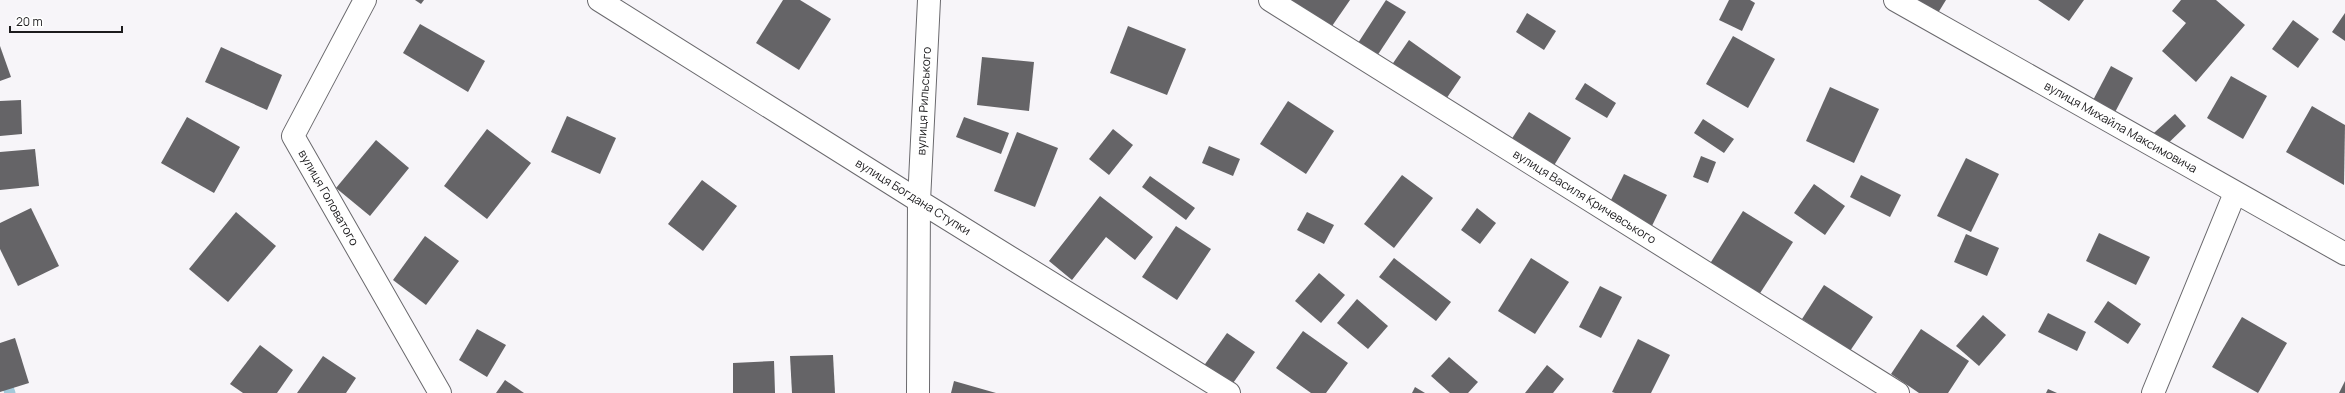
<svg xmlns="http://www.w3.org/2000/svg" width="2345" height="393" viewBox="0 0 2345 393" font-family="Manrope,sans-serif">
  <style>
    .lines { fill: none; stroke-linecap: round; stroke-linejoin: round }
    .stream { stroke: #a3c9da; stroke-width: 11 }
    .building { fill: #656467 }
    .street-casing { stroke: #6a696d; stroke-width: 24 }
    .secondary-casing { stroke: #6a696d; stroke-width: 24 }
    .street { stroke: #fff; stroke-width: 22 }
    .secondary { stroke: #fff; stroke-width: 22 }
    .labels { text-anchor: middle; stroke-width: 4; stroke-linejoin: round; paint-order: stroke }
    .street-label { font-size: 12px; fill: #1c1b1d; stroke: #fff }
  </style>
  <rect width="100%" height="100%" fill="#f7f5f9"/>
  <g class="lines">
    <!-- stream -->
    <polyline class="stream" points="0,365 10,393"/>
  </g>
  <!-- building -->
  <g class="building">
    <polygon points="415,0 424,0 421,4"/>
    <polygon points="783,0 800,0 831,19 799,70 756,43"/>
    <polygon points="1291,0 1350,0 1330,29 1290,2"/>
    <polygon points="1386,0 1406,12 1377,56 1358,43"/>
    <polygon points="1729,0 1750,0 1755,3 1742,31 1719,20"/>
    <polygon points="1908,0 1946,0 1933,21"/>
    <polygon points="2038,0 2084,0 2069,21"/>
    <polygon points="2181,0 2216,0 2245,25 2196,82 2162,51 2186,23 2172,11"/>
    <polygon points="1527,13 1556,31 1544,50 1516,32"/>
    <polygon points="2345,13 2345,41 2332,32"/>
    <polygon points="2293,20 2319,39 2298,68 2272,49"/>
    <polygon points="420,24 485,61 468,92 403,53"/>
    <polygon points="1128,26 1186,49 1167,95 1110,73"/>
    <polygon points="1733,36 1775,59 1748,108 1706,84"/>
    <polygon points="1409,40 1461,77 1442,105 1389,69"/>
    <polygon points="0,46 11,77 0,81"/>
    <polygon points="221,47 282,75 267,110 205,82"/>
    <polygon points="982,57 1034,62 1029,111 977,105"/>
    <polygon points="2111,66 2133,78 2113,116 2091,104"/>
    <polygon points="2231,76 2267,96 2243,139 2207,118"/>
    <polygon points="1585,83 1616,103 1607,118 1575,99"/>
    <polygon points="1830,87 1879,109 1854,163 1806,141"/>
    <polygon points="21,100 22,134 0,136 0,101"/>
    <polygon points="1288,101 1334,131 1306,174 1260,144"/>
    <polygon points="2312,106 2345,125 2344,185 2286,152"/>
    <polygon points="1529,112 1571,138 1553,167 1511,140"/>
    <polygon points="2175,114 2186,126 2158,153 2146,140"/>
    <polygon points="567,116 616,138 600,174 551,152"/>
    <polygon points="187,117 240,147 214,193 161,163"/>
    <polygon points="964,117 1009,133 1001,154 956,137"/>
    <polygon points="1703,119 1734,139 1724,153 1694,133"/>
    <polygon points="487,129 531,163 487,219 444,186"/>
    <polygon points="1113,129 1133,145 1109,175 1089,159"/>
    <polygon points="1017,132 1058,148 1035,207 994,191"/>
    <polygon points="376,140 409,168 370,216 336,188"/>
    <polygon points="1209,146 1240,159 1233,176 1202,163"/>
    <polygon points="35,149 39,186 0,190 0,152"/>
    <polygon points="1701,156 1716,162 1708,183 1693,177"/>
    <polygon points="1966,158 1999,174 1971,232 1937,216"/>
    <polygon points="1624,174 1667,195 1649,232 1606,210"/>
    <polygon points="1402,175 1433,198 1394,248 1364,224"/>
    <polygon points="1861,175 1901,195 1890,217 1850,197"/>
    <polygon points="1150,176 1195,208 1186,220 1142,187"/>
    <polygon points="702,180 737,206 703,251 668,224"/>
    <polygon points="1814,184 1845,206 1825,235 1794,213"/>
    <polygon points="1100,196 1153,237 1135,260 1106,237 1072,280 1049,261"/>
    <polygon points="31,208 59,266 18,286 0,249 0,223"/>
    <polygon points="1477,208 1496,223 1480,244 1461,230"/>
    <polygon points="1743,211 1793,242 1755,301 1706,270"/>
    <polygon points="236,212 276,246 228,302 189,269"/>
    <polygon points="1307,212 1334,225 1324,244 1297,230"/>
    <polygon points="1176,226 1211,249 1177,300 1142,277"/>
    <polygon points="2099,233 2150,257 2136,285 2086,261"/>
    <polygon points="1966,234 1999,248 1987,276 1954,262"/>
    <polygon points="425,236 459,261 426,305 393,280"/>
    <polygon points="1394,258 1451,302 1436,321 1379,277"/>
    <polygon points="1531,258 1569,282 1535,334 1498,311"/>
    <polygon points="1319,273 1345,295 1321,323 1295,301"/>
    <polygon points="1824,285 1873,317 1850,351 1802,319"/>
    <polygon points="1600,286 1622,297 1601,338 1579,327"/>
    <polygon points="1357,299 1388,326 1368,349 1337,323"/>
    <polygon points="2108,301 2141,324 2128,344 2094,322"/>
    <polygon points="2048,313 2086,332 2077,351 2038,332"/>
    <polygon points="1983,315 2006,335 1979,366 1956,346"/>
    <polygon points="2242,317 2287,343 2258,393 2212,367"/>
    <polygon points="477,329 506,345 487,377 459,360"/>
    <polygon points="1921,329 1969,361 1948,393 1919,393 1891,374"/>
    <polygon points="1303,331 1348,363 1326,393 1311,393 1276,368"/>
    <polygon points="1227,333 1255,352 1231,386 1203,367"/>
    <polygon points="15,338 29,383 0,392 0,343"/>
    <polygon points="1638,339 1670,355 1651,393 1615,393 1612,392"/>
    <polygon points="260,345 293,370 277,393 243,393 230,384"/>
    <polygon points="833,355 835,393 792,393 790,356"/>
    <polygon points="323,356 356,378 346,393 297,393"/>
    <polygon points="1449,357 1478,382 1468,393 1450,393 1431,376"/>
    <polygon points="774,361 775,393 733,393 733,363"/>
    <polygon points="1547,365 1564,379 1553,393 1525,393"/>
    <polygon points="505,380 524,393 496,393"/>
    <polygon points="954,381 996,393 951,393"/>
    <polygon points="2345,381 2345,393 2339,393"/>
    <polygon points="1415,387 1425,393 1412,393"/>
    <polygon points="2048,389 2057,393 2046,393"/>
  </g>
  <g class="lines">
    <!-- street casing -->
    <g class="street-casing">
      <g id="street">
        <path id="s1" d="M365,0l-72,136 147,257"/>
        <polyline points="599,0 919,201 918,393"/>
        <path id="s2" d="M1270,0l628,393"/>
        <path id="s3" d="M1895,0l450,254"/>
        <polyline points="2153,393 2235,193"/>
      </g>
    </g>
    <!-- secondary casing -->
    <g class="secondary-casing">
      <polyline id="secondary" points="929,0 919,201 1229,393"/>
    </g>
    <!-- street -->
    <use href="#street" class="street"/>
    <!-- secondary -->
    <use href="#secondary" class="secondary"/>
  </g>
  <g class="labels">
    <!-- street labels -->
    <g class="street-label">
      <text transform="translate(924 101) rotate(-87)" y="4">вулиця Рильського</text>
      <text dy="4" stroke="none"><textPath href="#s3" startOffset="259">вулиця Михайла Максимовича</textPath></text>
      <text dy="4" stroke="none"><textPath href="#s2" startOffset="371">вулиця Василя Кричевського</textPath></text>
      <text transform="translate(913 197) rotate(32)" y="4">вулиця Богдана Ступки</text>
      <text dy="4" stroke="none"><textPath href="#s1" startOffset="225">вулиця Головатого</textPath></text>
    </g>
  </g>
  <!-- scale -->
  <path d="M10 26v6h112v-6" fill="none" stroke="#1c1b1d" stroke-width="2"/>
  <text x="16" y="26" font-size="12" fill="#1c1b1d" stroke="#ffffff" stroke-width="3" paint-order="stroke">20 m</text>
</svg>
